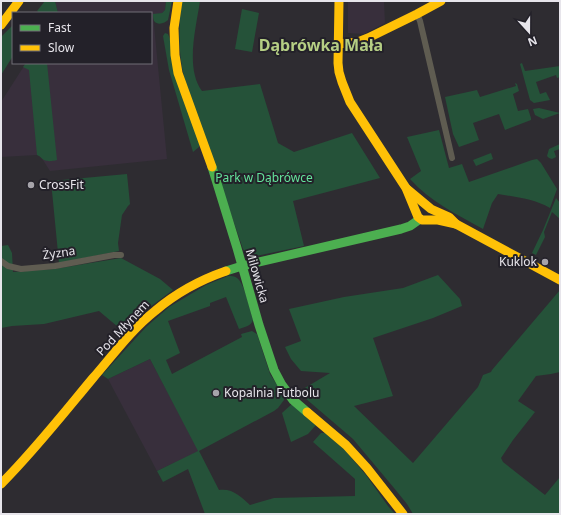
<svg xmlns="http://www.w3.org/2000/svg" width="561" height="515" viewBox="0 0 561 515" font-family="'Noto Sans',sans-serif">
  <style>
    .commercial { fill: #382f3c }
    .green { fill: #255239 }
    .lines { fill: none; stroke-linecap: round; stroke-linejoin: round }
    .street { stroke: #5f5c51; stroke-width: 6 }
    .fast { stroke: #4caf50; stroke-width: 9 }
    .slow { stroke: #ffc107; stroke-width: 9 }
    .poi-dot { fill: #a6a4aa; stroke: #232129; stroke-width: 1.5 }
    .labels { text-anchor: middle; stroke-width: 4; stroke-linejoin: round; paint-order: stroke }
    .park-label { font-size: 12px; fill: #64e39b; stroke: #232129 }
    .poi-label { font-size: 12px; fill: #e7e5eb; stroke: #232129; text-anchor: start }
    .street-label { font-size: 12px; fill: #e7e5eb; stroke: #232129 }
    .district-label { font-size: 16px; font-weight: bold; fill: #b5ce84; stroke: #232129 }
  </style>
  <rect width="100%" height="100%" fill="#2e2c31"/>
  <!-- commercial -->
  <g class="commercial">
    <polygon points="55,1 166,1 165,10 162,13 153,15 167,159 50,171 43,160 40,156 37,155 1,157 1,102 26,63 151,63 151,13 58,13"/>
    <polygon points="348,1 384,1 385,23 364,34 348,33"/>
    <polygon points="150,359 199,451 157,471 108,379"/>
  </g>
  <!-- green -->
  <g class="green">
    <polygon points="45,1 55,1 58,13 40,13 37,11"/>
    <path d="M166,1h6l-4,19c-3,3 -10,6 -14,1 -1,-2 -1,-5 -1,-7l9,-1 3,-3z"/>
    <path d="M182,1h18c-4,27 -15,67 2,90l58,-7 18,59 16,9 58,-19 28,45 -87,23 11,45 -48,10 -6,-5 -5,1 -2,-3 -58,-168c-7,-26 -7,-54 -3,-80z"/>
    <polygon points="242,9 259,13 252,52 235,49"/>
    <polygon points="13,25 13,56 1,75 1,37"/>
    <polygon points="165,33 168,34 170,39 200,143 199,147 193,152 169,70 163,36"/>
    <path d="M26,63h21l10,97c-4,1 -9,2 -13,0 -2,-1 -4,-4 -7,-5l-8,-85 -6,-3z"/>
    <polygon points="522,63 525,71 560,66 560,77 557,78 556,75 536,82 540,94 546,92 550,100 534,103 530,100 520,64"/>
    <polygon points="515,83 517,84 519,91 513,94 518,111 528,109 531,118 531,120 505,130 499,114 473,123 479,140 459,147 453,134 445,97 477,90 480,97 516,86"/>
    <polygon points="539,108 560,113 543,119 535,115 533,109"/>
    <path d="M439,130l10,38 13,-4 7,18 63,-22 5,-1 4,4 16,26 -7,19c-16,-9 -34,-11 -52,-14l-6,9 -9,26c-27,-15 -52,-27 -73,-50l11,-8 -14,-34z"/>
    <polygon points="560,144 560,149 554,151 556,157 552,159 549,158 547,156 549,149"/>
    <polygon points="491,153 493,159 476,166 473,160"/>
    <polygon points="127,174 130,204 128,206 122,215 118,243 119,251 59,263 51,181"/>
    <polygon points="556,198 560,203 560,219 552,212 544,232 545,237 536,255 532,253 543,230"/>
    <polygon points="8,245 12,253 13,272 54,269 121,258 160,279 173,290 150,307 124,332 99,311 44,324 12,326 1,328 1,246"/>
    <polygon points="438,275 460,299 462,306 433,318 373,338 393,396 354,406 413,463 478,387 483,375 491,372 492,370 560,290 560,372 551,374 536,376 518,401 535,412 513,440 501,458 503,462 545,495 560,477 560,514 413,514 407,504 394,488 353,439 298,392 330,373 301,371 291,359 285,347 301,341 289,309 344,297 403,288"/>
    <path d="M228,276c4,0 6,0 9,2 8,6 13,32 16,42 -2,6 -8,7 -14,9l-13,-32 -16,6v3l-42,15 12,32 -14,7 6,14 70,-37 -1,-3 11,-3 5,3 13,40 14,22v4l-6,8 -4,3 -75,40 20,39c14,-2 22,7 31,15l24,-7 81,-2v-17l-42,-37 8,-9h4l19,16 22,26 22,31 7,8h-190l-17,-45 -25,13 -6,-11 41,-20 -48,-92 -42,20 -6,-4 44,-48 23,-20 37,-22z"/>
    <polygon points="293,403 316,425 308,434 291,442 282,413"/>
  </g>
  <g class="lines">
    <!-- street -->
    <g class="street">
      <polyline points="417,14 420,21 452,158"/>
      <polyline points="1,261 8,266 21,269 55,266 114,255 121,255"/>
    </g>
    <!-- fast -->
    <g class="fast">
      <polyline points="212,167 237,248 259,325 274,370 282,385 293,400 307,412"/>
      <polyline points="226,271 242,266 401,229 410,226 420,219"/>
    </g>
    <!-- slow -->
    <g class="slow">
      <polyline points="178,1 174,28 175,55 178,73 212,167"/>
      <polyline points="339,1 338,63 339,72 342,82 350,102 406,188 418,217 422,220 438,220 456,224"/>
      <polyline points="1,25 19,1"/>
      <polyline points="338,44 358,42 368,38 417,14 441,1"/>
      <polyline points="407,189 431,209 449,217 456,224 560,280"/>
      <polyline points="307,412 346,445 367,468 403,514"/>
      <path d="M1,484c33,-33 62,-70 92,-106 20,-23 38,-48 62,-67 21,-18 45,-31 71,-40"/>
    </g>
  </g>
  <!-- markers -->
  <g class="poi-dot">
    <circle cx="31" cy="185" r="4"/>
    <circle cx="545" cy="262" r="4"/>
    <circle cx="216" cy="393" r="4"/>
  </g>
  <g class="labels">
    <!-- park labels -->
    <g class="park-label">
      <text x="264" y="182">Park w Dąbrówce</text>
    </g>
    <!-- poi labels -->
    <g class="poi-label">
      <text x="39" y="189">CrossFit</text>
      <text x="537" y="266" text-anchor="end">Kuklok</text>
      <text x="224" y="397">Kopalnia Futbolu</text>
    </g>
    <!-- street labels -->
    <g class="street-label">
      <text transform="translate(59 253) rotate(-8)" y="4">Żyzna</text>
      <text transform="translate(257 276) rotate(74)" y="4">Milowicka</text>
      <text transform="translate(123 328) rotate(-47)" y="4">Pod Młynem</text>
    </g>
    <!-- district labels -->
    <g class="district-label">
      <text x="321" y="51">Dąbrówka Mała</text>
    </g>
  </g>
  <!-- border -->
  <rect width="561" height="515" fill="none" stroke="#e7e5eb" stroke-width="4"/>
  <!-- legend -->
  <rect x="12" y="12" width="140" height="52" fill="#232129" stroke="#716f77"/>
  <rect x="20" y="25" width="20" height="6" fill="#4caf50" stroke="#716f77"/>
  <text x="48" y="32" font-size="12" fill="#e7e5eb">Fast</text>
  <rect x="20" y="45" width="20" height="6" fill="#ffc107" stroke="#716f77"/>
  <text x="48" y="52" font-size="12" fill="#e7e5eb">Slow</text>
  <!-- north arrow -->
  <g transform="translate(529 32) rotate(159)" stroke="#232129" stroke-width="3" paint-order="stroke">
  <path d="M0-3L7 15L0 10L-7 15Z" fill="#e7e5eb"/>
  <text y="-6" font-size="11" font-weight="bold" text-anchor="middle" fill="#e7e5eb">N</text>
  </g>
</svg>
